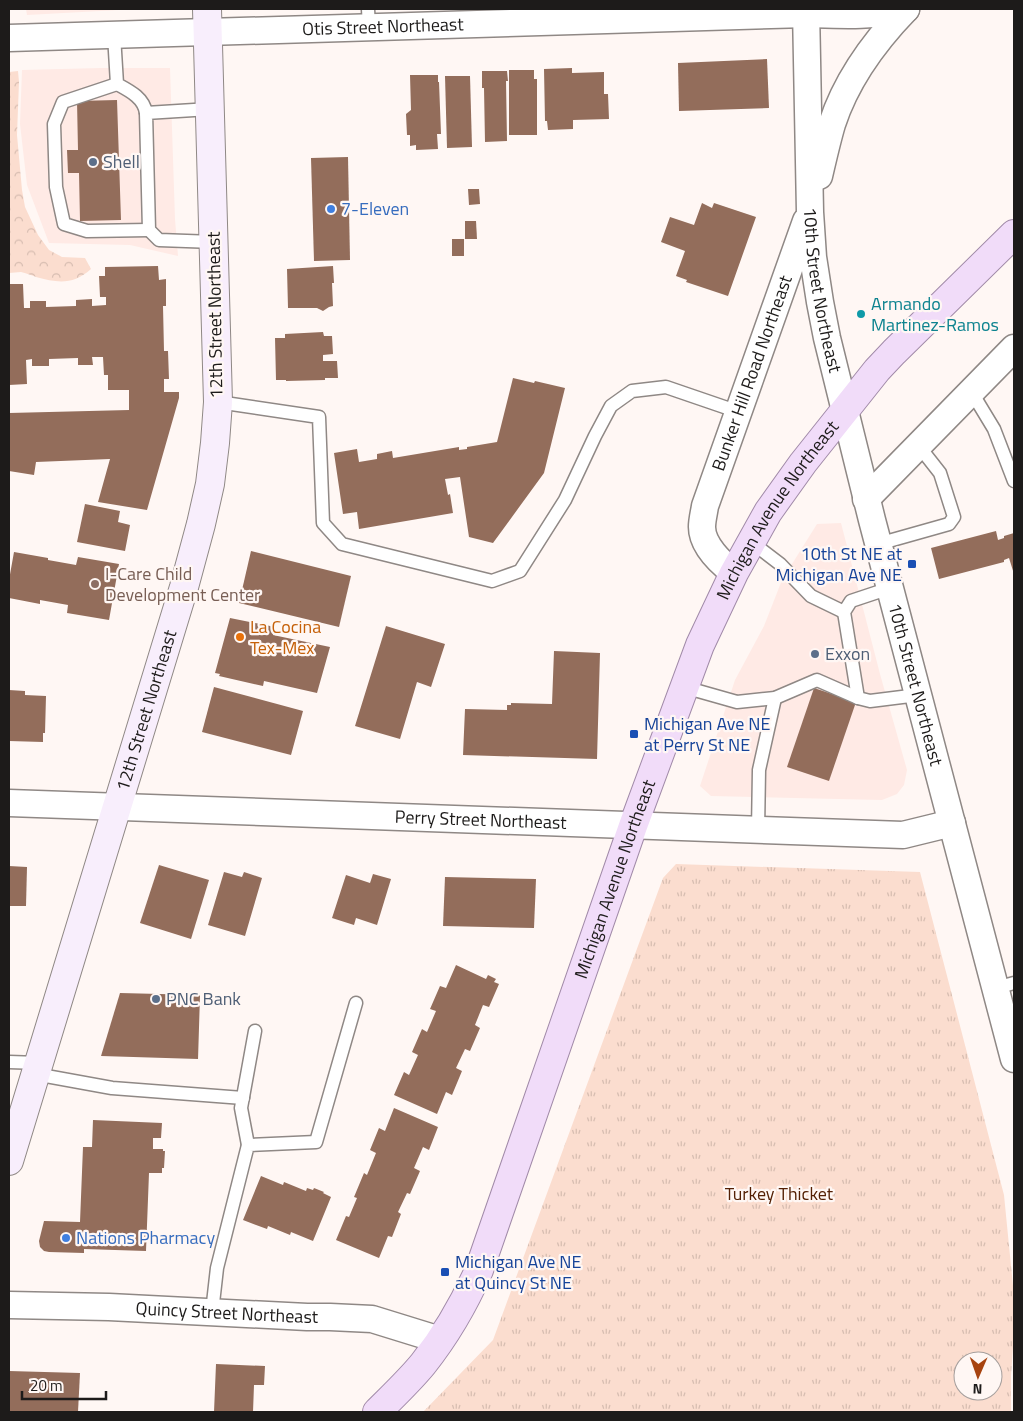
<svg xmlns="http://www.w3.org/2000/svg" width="1023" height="1421" viewBox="0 0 1023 1421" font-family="'Titillium Web',sans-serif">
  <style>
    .commercial { fill: #ffeae5 }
    .forest { fill: url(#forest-crowns) }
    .park { fill: url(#park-tufts); fill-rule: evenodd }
    .building { fill: #936d5b }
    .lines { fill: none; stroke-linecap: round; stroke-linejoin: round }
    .lane-casing { stroke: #8f8885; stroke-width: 15 }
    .street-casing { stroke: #8f8885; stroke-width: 29 }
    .secondary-casing { stroke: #8f8885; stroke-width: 30 }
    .primary-casing { stroke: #a18aa8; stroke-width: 30 }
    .lane { stroke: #fff; stroke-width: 12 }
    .street { stroke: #fff; stroke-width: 26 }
    .secondary { stroke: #f8eefc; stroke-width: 28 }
    .primary { stroke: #f1dcf9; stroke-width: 28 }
    .service-dot { fill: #5c6f8a; stroke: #fff7f4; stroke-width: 2 }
    .shop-dot { fill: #3f7fe0; stroke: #fff7f4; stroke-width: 2 }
    .culture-dot { fill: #0f9aa8; stroke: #fff7f4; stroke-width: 2 }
    .transit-dot { fill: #1a4fb4; stroke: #fff7f4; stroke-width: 2 }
    .education-dot { fill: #8d6e63; stroke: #fff7f4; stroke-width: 2 }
    .food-dot { fill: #e8710a; stroke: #fff7f4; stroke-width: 2 }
    .labels { text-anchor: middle; stroke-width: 4.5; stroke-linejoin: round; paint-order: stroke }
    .street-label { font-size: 18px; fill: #1d1b1a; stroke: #fff7f4 }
    .service-label { font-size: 18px; fill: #4e5e75; stroke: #fff7f4; text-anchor: start }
    .shop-label { font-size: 18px; fill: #366cbe; stroke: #fff7f4; text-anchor: start }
    .culture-label { font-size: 18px; fill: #0d838f; stroke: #fff7f4; text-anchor: start }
    .transit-label { font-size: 18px; fill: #164399; stroke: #fff7f4; text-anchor: start }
    .education-label { font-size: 18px; fill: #785e54; stroke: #fff7f4; text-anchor: start }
    .food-label { font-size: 18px; fill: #c56008; stroke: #fff7f4; text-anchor: start }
    .park-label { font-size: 18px; fill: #542004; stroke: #fff7f4 }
  </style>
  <defs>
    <pattern id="forest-crowns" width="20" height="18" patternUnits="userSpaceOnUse" patternTransform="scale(1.25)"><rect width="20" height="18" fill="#fbddcf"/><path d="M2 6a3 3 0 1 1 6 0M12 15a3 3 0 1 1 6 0" fill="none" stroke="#d7bdb1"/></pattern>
    <pattern id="park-tufts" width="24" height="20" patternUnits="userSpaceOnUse" patternTransform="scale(1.25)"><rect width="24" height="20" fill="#fbddcf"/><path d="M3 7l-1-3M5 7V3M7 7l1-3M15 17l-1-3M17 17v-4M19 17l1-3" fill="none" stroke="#d7bdb1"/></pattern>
  </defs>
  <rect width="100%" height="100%" fill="#fff7f4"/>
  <!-- commercial -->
  <g class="commercial">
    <polygon points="26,9 137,9 27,15"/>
    <polygon points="101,68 170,68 175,219 178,256 130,245 49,243 27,185 20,124 22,70"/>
    <polygon points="841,523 880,674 907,770 904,785 897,794 882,800 711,796 700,786 735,680 764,626 782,580 817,524"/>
  </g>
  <!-- forest -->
  <path class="forest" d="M18,71l1,11 -2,53 5,55 3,17 13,28 11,15 13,7 23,1 6,11c-18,16 -33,14 -55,8 -5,-2 -10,-4 -15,-5 -4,0 -8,1 -12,1v-201z"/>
  <!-- park -->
  <path class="park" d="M676,864l244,8 84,323 10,101v35l-3,45v36h-588l70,-72 170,-462zM963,1361h30v30h-30z"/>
  <!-- building -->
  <g class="building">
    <polygon points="767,59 769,108 679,111 678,63"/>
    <polygon points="572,68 572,73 604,72 604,94 608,94 609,119 573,120 573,129 548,130 547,121 545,121 544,69"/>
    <polygon points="509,70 534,70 534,79 537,79 537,135 509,135"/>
    <polygon points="482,71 507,71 508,81 506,81 507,141 485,142 484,88 482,88"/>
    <polygon points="410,75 438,75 438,82 439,82 441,134 437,134 438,149 416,150 416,145 410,146 410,135 407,135 406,114 411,110"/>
    <polygon points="445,76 470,76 472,147 447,148"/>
    <polygon points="117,100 121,220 80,221 79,173 68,173 67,150 78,150 77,101"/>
    <polygon points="348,157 350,260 314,261 311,158"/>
    <polygon points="468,189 479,189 480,204 469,205"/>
    <polygon points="702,203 712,208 714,203 756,217 728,296 686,282 687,280 676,276 685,251 661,242 670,217 694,225"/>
    <polygon points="465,221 476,221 477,239 465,239"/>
    <rect x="452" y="239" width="12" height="17"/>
    <polygon points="158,266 159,280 166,279 166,306 163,306 164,351 168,351 169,379 164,379 164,392 179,392 179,398 147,510 98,502 110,459 36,462 34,475 9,471 9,413 129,410 129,390 108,390 108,375 104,375 103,357 92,357 93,365 78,365 78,358 49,359 49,366 32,366 32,359 26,360 27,384 9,385 9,284 23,284 24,308 30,308 30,301 46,301 46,307 76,306 76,300 92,299 92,306 106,305 106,297 100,297 99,276 105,276 105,267"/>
    <polygon points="333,266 334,283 332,283 333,306 329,307 323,311 317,308 288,308 287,269"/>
    <polygon points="323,332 324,336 332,336 333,354 323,355 323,361 337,361 338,378 325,378 325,380 286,381 286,380 276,380 275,338 285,338 285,334"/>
    <polygon points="513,378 534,383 535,381 565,388 544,473 493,543 469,537 460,477 445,479 448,495 450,494 453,513 359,529 357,512 343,514 334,453 357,449 359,462 377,459 377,454 392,451 393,458 459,447 459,450 467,449 467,447 497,442"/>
    <polygon points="85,504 120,511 118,522 130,525 125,551 77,542"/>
    <polygon points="996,531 998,540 1004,538 1004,536 1014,533 1014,574 1009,558 1004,560 1004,562 939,579 931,548"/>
    <polygon points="251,551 351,576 339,627 239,603"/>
    <polygon points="14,552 48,558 48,560 76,565 78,557 119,564 109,620 67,613 68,605 40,600 40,604 9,598 9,580"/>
    <polygon points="230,618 275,627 273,635 330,647 317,693 264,681 263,686 219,676 220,674 215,673"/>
    <polygon points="386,626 445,644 431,687 417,682 400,739 355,726"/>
    <polygon points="554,651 600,653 597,759 463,755 465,709 507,710 507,705 511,705 511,703 552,704"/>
    <polygon points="214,687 303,711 291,755 202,732"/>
    <polygon points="814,688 856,702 829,781 787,767"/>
    <polygon points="9,690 25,691 25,695 46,696 45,733 43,733 43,742 9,741"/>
    <polygon points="159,865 209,880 191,939 140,923"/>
    <polygon points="9,866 27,867 26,906 9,906"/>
    <polygon points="224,872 242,877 244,872 262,878 245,936 208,925"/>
    <polygon points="373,874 391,879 377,925 356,918 354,925 332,918 346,875 370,883"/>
    <polygon points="445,877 536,879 534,928 443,926"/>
    <polygon points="456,965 486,979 488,975 496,979 494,982 499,984 489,1007 483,1005 475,1025 480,1028 470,1051 465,1049 456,1068 462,1071 452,1095 446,1092 437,1114 394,1095 404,1072 409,1075 418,1055 412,1052 422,1029 427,1032 436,1011 430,1009 440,986 446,988"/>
    <polygon points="120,993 200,995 198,1059 101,1056"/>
    <polygon points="394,1108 438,1127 429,1150 423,1147 414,1168 420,1171 410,1194 407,1193 398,1212 401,1214 392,1237 388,1236 379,1258 336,1240 346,1216 349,1217 357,1198 354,1197 364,1173 367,1175 376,1153 370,1150 379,1128 385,1131"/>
    <polygon points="93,1120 162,1123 161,1138 153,1138 153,1149 163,1149 163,1151 165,1151 164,1168 162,1168 162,1173 149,1173 146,1251 84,1249 84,1253 49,1252 44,1251 40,1247 39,1241 44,1221 80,1222 83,1147 92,1147"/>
    <polygon points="261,1176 283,1185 284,1182 306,1191 307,1188 313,1190 314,1188 324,1192 323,1193 331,1197 313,1241 291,1232 290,1235 268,1226 267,1229 243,1220"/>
    <polygon points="216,1364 265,1366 264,1385 254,1385 253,1412 214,1412"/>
    <polygon points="9,1371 80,1373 78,1412 9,1412"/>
  </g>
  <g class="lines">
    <!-- lane casing -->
    <g class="lane-casing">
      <g id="lane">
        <polyline points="368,9 369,27"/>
        <path d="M114,35l3,49c13,7 27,14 29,29"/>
        <polyline points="117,84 63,102 54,124 56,187 64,224 87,231 149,230"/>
        <polyline points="210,109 146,113 149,230 159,240 214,242"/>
        <polyline points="971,391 994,429 1014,481"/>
        <polyline points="218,402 319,417 323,523 342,544 492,581 520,571 565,500 595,436 611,406 632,391 666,387 739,412"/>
        <polyline points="750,541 780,564 811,596 844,612"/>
        <polyline points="878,544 949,524 954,517 940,473 918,445"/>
        <polyline points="890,588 851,601 844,612 858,698 870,701 918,695"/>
        <polyline points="684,687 737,702 775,698 817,680 858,698"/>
        <polyline points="758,830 759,770 775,698"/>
        <polyline points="996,988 1014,983"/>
        <polyline points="9,1062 39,1063"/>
        <polyline points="35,1074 112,1088 243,1098"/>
        <polyline points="248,1145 241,1108 255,1031"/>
        <polyline points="212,1312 217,1268 248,1145 316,1142 356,1003"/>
      </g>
    </g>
    <!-- street casing -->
    <g class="street-casing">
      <g id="street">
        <path id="s1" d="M806,9l4,203 3,45 7,45 7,36 45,182 142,539"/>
        <path id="s2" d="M9,38l798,-24c33,1 66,3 99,-5"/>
        <path d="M819,176c4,-17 8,-35 13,-52 14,-43 43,-83 74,-115"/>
        <polyline points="866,499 1014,348"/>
        <path id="s3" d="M734,573c-13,-10 -32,-28 -32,-46 0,-7 2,-14 3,-21l101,-285"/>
        <path id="s4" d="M9,803l894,32 49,-12"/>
        <path id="s5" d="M9,1305l100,2 198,10h23l42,2 68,21"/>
      </g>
    </g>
    <!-- secondary casing -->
    <g class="secondary-casing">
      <g id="secondary">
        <path id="s6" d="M9,1161l175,-574 17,-63 9,-40 5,-41 3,-41 -11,-393"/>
      </g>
    </g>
    <!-- primary casing -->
    <g class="primary-casing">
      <g id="primary">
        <path id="s7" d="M377,1412c16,-16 32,-31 46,-48 23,-29 41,-60 56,-94l154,-444 67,-181 34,-72 34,-61 35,-49 74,-93 17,-18 120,-118"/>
      </g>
    </g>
    <!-- lane -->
    <use href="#lane" class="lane"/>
    <!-- street -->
    <use href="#street" class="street"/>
    <!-- secondary -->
    <use href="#secondary" class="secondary"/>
    <!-- primary -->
    <use href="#primary" class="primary"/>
  </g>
  <!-- markers -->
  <g class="service-dot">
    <circle cx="93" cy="162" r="5"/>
    <circle cx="815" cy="654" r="5"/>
    <circle cx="156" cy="999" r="5"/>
  </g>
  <g class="shop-dot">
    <circle cx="331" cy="209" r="5"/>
    <circle cx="66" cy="1238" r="5"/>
  </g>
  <circle class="culture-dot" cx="861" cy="314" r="5"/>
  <g class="transit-dot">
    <rect x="907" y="559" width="10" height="10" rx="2.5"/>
    <rect x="629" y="729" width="10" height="10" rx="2.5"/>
    <rect x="440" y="1267" width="10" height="10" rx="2.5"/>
  </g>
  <circle class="education-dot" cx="95" cy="584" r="5"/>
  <circle class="food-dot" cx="240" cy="637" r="5"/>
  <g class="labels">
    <!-- street labels -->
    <g class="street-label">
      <text dy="6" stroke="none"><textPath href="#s2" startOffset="374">Otis Street Northeast</textPath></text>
      <text dy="6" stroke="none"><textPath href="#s1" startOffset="282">10th Street Northeast</textPath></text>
      <text transform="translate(215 315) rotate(-91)" y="6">12th Street Northeast</text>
      <text dy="6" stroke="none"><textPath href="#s3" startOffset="220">Bunker Hill Road Northeast</textPath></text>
      <text dy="6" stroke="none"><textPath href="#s7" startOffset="995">Michigan Avenue Northeast</textPath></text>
      <text dy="6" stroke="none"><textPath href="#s1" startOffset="688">10th Street Northeast</textPath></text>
      <text dy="6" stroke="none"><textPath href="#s6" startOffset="471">12th Street Northeast</textPath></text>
      <text dy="6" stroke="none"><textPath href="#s4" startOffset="472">Perry Street Northeast</textPath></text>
      <text dy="6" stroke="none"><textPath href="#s7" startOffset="590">Michigan Avenue Northeast</textPath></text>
      <text dy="6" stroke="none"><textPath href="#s5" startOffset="218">Quincy Street Northeast</textPath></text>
    </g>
    <!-- service labels -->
    <g class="service-label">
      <text x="103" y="168">Shell</text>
      <text x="825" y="660">Exxon</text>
      <text x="166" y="1005">PNC Bank</text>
    </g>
    <!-- shop labels -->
    <g class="shop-label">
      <text x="341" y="215">7-Eleven</text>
      <text x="76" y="1244">Nations Pharmacy</text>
    </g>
    <!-- culture labels -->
    <g class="culture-label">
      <text x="871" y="310">Armando<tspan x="871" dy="21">Martinez-Ramos</tspan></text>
    </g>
    <!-- transit labels -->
    <g class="transit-label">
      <text x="902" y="560" text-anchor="end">10th St NE at<tspan x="902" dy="21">Michigan Ave NE</tspan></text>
      <text x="644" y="730">Michigan Ave NE<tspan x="644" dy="21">at Perry St NE</tspan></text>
      <text x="455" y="1268">Michigan Ave NE<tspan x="455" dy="21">at Quincy St NE</tspan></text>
    </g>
    <!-- education labels -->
    <g class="education-label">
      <text x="105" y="580">I-Care Child<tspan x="105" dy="21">Development Center</tspan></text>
    </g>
    <!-- food labels -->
    <g class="food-label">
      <text x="250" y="633">La Cocina<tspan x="250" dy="21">Tex-Mex</tspan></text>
    </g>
    <!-- park labels -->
    <g class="park-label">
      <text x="779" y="1200">Turkey Thicket</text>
    </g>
  </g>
  <!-- border -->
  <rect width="1023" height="1421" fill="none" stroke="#1d1b1a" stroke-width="20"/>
  <!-- north arrow -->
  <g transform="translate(978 1376) rotate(182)"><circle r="24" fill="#fff7f4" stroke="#a59f9d"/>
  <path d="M0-4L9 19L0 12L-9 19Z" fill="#a7430f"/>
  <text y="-8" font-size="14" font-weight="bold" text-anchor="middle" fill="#1d1b1a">N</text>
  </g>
  <!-- scale -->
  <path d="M22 1391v8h84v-8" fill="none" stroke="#1d1b1a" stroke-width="2.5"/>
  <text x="30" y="1391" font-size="15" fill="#1d1b1a" stroke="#fff7f4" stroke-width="4" paint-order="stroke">20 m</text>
</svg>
